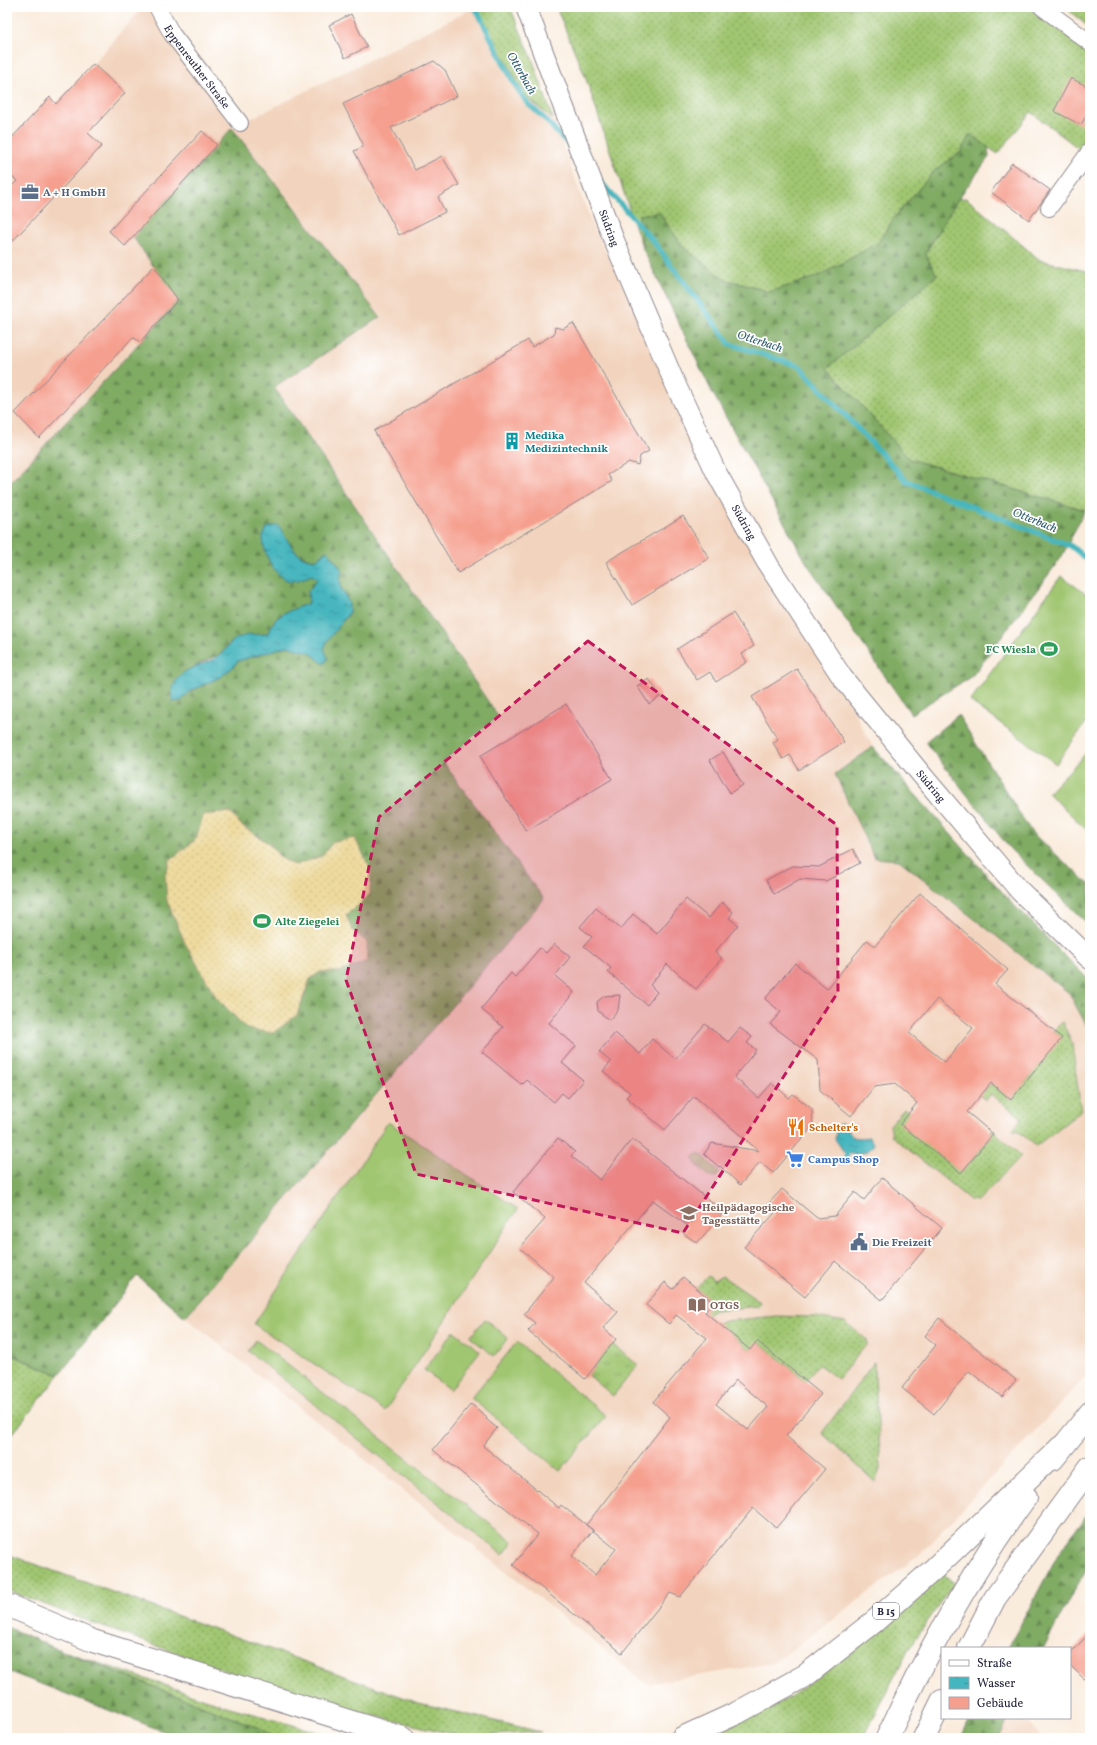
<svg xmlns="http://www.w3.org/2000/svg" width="1097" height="1745" viewBox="0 0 1097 1745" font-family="Vollkorn,serif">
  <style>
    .built { fill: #f2d4be }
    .grass { fill: url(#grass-dots); stroke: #617456 }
    .forest { fill: url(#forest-firs); stroke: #51664f; fill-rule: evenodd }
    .sand { fill: url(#sand-dots); stroke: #887e6c }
    .park { fill: url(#park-tufts); stroke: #617456 }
    .pitch { fill: #a0c671; stroke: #617456 }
    .water { fill: url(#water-ripples); stroke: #346c7c }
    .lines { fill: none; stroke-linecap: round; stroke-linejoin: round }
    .stream { stroke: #46b6be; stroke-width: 5.5 }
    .building { fill: #f59f8e; fill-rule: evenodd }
    .minor-casing { stroke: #8e878c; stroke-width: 18 }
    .tertiary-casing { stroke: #8e878c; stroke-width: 22 }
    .secondary-casing { stroke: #8e878c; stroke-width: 24 }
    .trunk-casing { stroke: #8e878c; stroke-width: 24 }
    .minor { stroke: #fff; stroke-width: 16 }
    .tertiary { stroke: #fff; stroke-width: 20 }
    .secondary { stroke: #fff; stroke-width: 22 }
    .trunk { stroke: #fff; stroke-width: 22 }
    .marked { fill: #c2185b; fill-opacity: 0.2; stroke: #c2185b; stroke-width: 3; stroke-dasharray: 8 5; stroke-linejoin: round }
    .labels { text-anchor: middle; stroke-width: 3.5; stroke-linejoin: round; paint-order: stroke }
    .shield { fill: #fff; stroke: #646476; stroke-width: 1 }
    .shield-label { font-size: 10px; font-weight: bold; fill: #22223b }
    .street-label { font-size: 11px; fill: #22223b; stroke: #fff }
    .service-label { font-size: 11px; font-weight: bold; fill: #4e5e75; stroke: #fff; text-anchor: start }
    .culture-label { font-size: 11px; font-weight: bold; fill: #0d838f; stroke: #fff; text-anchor: start }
    .leisure-label { font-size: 11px; font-weight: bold; fill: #27864d; stroke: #fff; text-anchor: end }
    .food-label { font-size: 11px; font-weight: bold; fill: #c56008; stroke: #fff; text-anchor: start }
    .shop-label { font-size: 11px; font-weight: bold; fill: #366cbe; stroke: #fff; text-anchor: start }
    .education-label { font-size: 11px; font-weight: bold; fill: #785e54; stroke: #fff; text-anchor: start }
    .water-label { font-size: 12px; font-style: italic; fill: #305d6f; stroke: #fff }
  </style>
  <defs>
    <pattern id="grass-dots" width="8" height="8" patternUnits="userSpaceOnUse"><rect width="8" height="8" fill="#a0c671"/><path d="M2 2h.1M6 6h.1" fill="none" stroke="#82a05e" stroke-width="1.8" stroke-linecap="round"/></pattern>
    <pattern id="forest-firs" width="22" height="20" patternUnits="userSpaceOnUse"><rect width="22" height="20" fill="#80ab63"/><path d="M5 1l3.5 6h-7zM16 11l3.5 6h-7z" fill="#688b53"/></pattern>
    <pattern id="sand-dots" width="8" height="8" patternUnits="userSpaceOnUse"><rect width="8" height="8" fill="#eeda9e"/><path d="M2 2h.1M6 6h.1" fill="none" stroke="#ccbb89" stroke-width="1.8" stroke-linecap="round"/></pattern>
    <pattern id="park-tufts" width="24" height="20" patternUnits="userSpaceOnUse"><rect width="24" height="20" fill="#a0c671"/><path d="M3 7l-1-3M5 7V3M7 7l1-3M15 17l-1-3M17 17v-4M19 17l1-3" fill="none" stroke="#82a05e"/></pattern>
    <pattern id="water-ripples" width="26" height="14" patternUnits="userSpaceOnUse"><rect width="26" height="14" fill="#46b6be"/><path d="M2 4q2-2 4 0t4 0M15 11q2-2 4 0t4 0" fill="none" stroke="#3a949c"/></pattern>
  </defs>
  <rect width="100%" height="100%" fill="#fff"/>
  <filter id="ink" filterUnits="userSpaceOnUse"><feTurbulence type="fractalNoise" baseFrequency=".025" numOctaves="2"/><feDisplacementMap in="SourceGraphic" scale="8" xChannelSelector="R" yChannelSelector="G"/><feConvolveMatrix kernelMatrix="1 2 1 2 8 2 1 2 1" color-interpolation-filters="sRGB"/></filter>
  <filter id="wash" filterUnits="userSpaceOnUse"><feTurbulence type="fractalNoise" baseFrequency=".012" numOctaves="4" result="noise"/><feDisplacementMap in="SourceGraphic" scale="16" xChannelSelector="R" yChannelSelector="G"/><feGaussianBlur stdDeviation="0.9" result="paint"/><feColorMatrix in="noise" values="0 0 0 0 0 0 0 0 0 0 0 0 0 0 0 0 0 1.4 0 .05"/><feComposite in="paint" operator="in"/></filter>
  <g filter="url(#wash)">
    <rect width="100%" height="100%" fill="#faecdd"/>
    <!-- built -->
    <g class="built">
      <polygon points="143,7 147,7 213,96 232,128 476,7 526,97 553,119 594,230 873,747 835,775 899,860 1069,993 1090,1032 1090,1372 918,1556 774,1663 647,1684 185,1317 544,899 443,762 498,715 274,386 380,317 232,128 133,237 178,300 7,486 7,157 93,64"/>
      <polygon points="1009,1718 1023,1718 1043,1738 999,1738"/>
    </g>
    <!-- grass -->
    <g class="grass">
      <polygon points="476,7 510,7 532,58 553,119 526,97"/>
      <polygon points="556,7 1027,7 1090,52 1090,140 1082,151 1031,112 998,154 970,135 961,152 934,171 894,218 878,243 819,276 770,292 724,279 683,247 658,213 639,215 642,247 585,76"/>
      <polygon points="1067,7 1090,7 1090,28 1069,11"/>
      <polygon points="966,198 1040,260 1090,272 1090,502 1085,510 909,459 828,368 937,275 925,254 958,199"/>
      <polygon points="1063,1022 1072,1044 1081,1111 1036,1146 1017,1130 1015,1131 1013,1130 1022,1118 991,1094 986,1100 980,1096 991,1083 1011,1100 1061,1038 1053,1031"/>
      <polygon points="904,1109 910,1112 961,1173 993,1134 991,1132 993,1130 1021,1156 978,1201 970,1200 892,1136 890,1125"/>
      <polygon points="708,1276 714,1281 722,1276 760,1302 758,1306 715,1310 695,1324 713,1302 696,1288"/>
      <polygon points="776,1316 816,1317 845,1322 867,1340 867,1344 838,1379 819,1365 805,1381 758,1341 750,1350 722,1327 707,1329 725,1321"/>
      <polygon points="7,1353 59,1375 7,1441"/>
      <polygon points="874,1362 881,1467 875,1482 822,1433"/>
      <polygon points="7,1554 419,1703 541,1732 465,1737 310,1701 98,1625 7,1590"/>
      <polygon points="942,1573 954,1583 908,1650 863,1738 698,1738 717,1731 790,1697 854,1650"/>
      <polygon points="66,1652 223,1705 338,1738 274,1738 259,1728"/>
    </g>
    <!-- forest -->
    <g class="forest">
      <path d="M232,128l148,189 -106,70 224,329 -55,46 101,137 -359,418 -48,-41 -78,99 -52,-22v-867l171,-185 -45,-64zM282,531c5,15 19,28 34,29l11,-9 15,19 -2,8 1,10 8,15v10l-22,28 -3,8 3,9 -3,6 -15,-12 -22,-6 -49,15 -6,7 -12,9 -31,15 6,-26 27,-13 9,-11 21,-8 7,1 9,-2 7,-13 9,-7 25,-10c-1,-10 1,-16 8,-24l-5,-4c-6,2 -13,5 -19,6 -12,1 -20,-14 -25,-23zM230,812l11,13 27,18 13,15 14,7 27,-9 11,-14 26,63 -13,10 7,16 14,11 -28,30h-19l-10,8 -13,35 -81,-18 -10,-19 -36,-118z"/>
      <polygon points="970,134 988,147 989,157 958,199 925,253 937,275 828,368 909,459 1085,510 1061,558 972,676 911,714 806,562 712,392 642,247 639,215 659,212 683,247 724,279 770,292 819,276 878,243 894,218 934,171 961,152"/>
      <polygon points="958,715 1032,833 1090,885 1090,926 1011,850 925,742"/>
      <polygon points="873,747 1012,903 1090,981 1090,1032 1069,993 899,860 874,858 835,774"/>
      <polygon points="1090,1510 1090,1565 1073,1592 1044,1648 1008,1648 1057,1556"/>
      <polygon points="7,1627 60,1650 259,1728 274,1738 181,1738 7,1671"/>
      <polygon points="970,1718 1009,1718 999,1738 961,1738"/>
    </g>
    <!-- sand -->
    <polygon class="sand" points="230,812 241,825 268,843 281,858 295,865 322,856 333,842 355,838 371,870 370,894 359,905 346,915 353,931 367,942 367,961 339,972 320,972 310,979 297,1015 273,1033 247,1029 216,997 185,943 167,901 165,876 170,860 196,839 203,815"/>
    <!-- park -->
    <g class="park">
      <polygon points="698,1153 703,1156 719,1172 717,1176 711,1178 696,1164 693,1158"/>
      <polygon points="612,1344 638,1365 613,1396 588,1375"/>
    </g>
    <!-- pitch -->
    <g class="pitch">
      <polygon points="1061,576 1090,597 1090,717 1056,764 970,701"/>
      <polygon points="1090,749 1090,833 1048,793"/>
      <polygon points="388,1122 518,1209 385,1411 254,1324"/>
      <polygon points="485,1319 508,1338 494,1356 470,1337"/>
      <polygon points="454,1331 480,1351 450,1390 424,1370"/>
      <polygon points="256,1340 513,1542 503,1555 248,1351"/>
      <polygon points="517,1342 606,1416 560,1471 471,1398"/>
    </g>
    <!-- water -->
    <g class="water">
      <path d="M278,525c11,15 15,34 38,35l11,-10 15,20 -2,8 1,10 8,15v10l-22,28 -3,8 4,9 -4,6 -15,-12 -22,-6 -49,15 -6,7 -12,9 -31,15 -8,9 -9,1c-2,-39 30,-31 50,-49 7,-7 9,-13 19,-16 9,-4 17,-1 27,-4l7,-13 9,-7 25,-10 -1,-11 9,-13 -5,-4c-6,2 -15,6 -21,6 -16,-2 -29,-30 -28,-45 1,-2 3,-6 4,-8z"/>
      <path d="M839,1124h4c12,14 5,15 26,13l4,6v3c-7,8 -19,10 -29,6l-9,-13 1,-10z"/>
    </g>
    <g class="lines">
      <!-- stream -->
      <g class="stream">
        <polyline points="475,7 514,83 527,103 544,118 572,149"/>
        <polyline points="600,181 653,241 730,344 799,366 907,481 1071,546 1090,562"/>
        <polyline points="842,1163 845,1160 847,1153"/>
      </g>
    </g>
    <g id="blocks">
      <!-- building -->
      <g class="building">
        <polygon points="351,14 367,47 345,58 329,25"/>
        <polygon points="434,61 445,70 457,96 391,128 415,170 442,156 459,185 438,197 445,212 399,235 354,151 364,146 343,104"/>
        <polygon points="93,64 125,93 88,133 102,146 7,247 7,191 17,181 7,172 7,143 50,97 56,104"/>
        <polygon points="1071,78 1090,88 1090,108 1081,125 1054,111"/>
        <polygon points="202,131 217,145 125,246 109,231"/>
        <polygon points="1012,163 1050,190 1029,220 991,192"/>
        <polygon points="154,266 178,300 140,342 133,337 39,438 15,413"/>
        <polygon points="573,323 649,451 640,456 638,465 629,462 608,475 612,481 458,573 374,431 528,340 532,347 554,334 555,327 563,329"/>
        <polygon points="683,516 709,558 632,605 606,562"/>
        <polygon points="733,613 754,646 742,654 747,662 716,682 710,672 697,680 677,649"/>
        <polygon points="797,669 844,742 799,770 790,755 783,759 773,743 778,739 752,697"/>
        <polygon points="649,679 661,696 649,704 637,686"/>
        <polygon points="566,704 612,779 526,831 480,756"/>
        <polygon points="723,752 743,785 730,793 710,760"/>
        <polygon points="853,849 860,863 826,881 800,879 774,894 766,880 793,866 819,867"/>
        <path d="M920,893l88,77 -13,14 67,54 -51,62 -20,-17 -24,29 26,22 -32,39 -61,-49 17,-21 -22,-19 -21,3 -23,29 -31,-26 -2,-30 -48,-36 11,-12 -16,-13 30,-36 32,26 40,-49 8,6zM937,999l36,29 -28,34 -36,-29z"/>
        <polygon points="686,899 709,918 722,902 733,912 729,918 738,925 715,952 722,958 696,989 667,964 650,985 657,992 647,1005 608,972 611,968 584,946 592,937 580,927 596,908 621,929 633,914 657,934"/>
        <polygon points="554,944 570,957 555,976 574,992 549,1023 576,1046 562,1063 583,1080 568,1098 562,1093 554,1102 527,1080 522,1085 482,1052 503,1027 481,1009 511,973 515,977 540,948 546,953"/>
        <polygon points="620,995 618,1010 609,1020 598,1011 597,1002 604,996"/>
        <polygon points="705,1024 728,1042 740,1028 752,1037 747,1043 756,1050 734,1077 759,1098 772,1083 789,1098 793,1094 812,1109 813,1126 773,1173 760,1162 740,1185 720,1166 719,1167 704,1154 712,1143 759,1151 694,1096 665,1130 626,1097 630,1093 603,1071 611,1062 599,1052 615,1033 640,1054 652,1039 675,1059"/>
        <polygon points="558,1138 575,1152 571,1156 600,1180 632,1139 724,1212 697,1243 683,1233 688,1226 653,1200 584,1283 618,1312 603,1328 616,1339 585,1379 528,1331 535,1323 524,1314 554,1277 520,1248 545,1219 513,1192"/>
        <polygon points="882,1178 942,1228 882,1300 835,1261 805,1297 744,1247 775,1213 767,1205 782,1189 817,1218 835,1216 855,1192 864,1200"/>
        <path d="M683,1277l30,25 -8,10 45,38 7,-9 64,53 -35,42 39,33 -49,59 -23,-20 -73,89 -10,-4 -48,60 -109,-88 25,-31 -105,-84 38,-46 16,13 -1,2 11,9 -14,18 76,62 2,-3 32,25 -21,26 23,19 21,-26 -30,-24 84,-108 -17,-15 54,-64 -31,-23 -7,9 -23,-19 19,-23 8,7zM736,1380l32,27 -20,23 -32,-26z"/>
        <polygon points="939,1318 1016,1380 1002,1397 969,1371 934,1414 902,1388 936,1345 925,1336"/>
        <polygon points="1090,1633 1090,1685 1070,1665 1070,1653"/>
      </g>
    </g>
  </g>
  <g filter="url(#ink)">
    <use href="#blocks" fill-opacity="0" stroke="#8e878c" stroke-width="1"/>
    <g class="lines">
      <!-- minor casing -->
      <g class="minor-casing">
        <g id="minor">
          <path id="s1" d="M157,7l15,27 68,89"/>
          <polyline points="1042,7 1090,43"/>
          <polyline points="1049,208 1090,151"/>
        </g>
      </g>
      <!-- tertiary casing -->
      <g class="tertiary-casing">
        <g id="tertiary">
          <path id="s2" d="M526,7l87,231 60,141 43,93 53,94 73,111 79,97 99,117 70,68"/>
        </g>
      </g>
      <!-- secondary casing -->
      <g class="secondary-casing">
        <polyline id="secondary" points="7,1605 93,1641 403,1738"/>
      </g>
      <!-- trunk casing -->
      <g class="trunk-casing">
        <g id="trunk">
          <polyline points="1053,1459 1090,1413"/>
          <polyline points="969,1648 995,1598 1090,1467"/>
          <polyline points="682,1738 737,1713 806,1675 875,1621 935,1568 1061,1447"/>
          <path d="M887,1738c39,-84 84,-166 139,-241"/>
          <polyline points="924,1738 942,1701"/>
        </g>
      </g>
      <!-- minor -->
      <use href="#minor" class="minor"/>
      <!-- tertiary -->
      <use href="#tertiary" class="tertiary"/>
      <!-- secondary -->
      <use href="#secondary" class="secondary"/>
      <!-- trunk -->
      <use href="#trunk" class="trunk"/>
    </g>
  </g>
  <!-- marked area -->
  <path class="marked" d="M588,641l249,184 1,167 -155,241 -267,-59 -70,-194 33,-163z"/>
  <!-- icons -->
  <defs>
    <g id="office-bare" transform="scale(1.38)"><path d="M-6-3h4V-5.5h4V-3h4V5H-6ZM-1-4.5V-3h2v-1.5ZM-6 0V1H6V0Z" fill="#5c6f8a" stroke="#fff" stroke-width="2.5" paint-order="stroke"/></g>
    <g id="building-bare" transform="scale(1.38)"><path d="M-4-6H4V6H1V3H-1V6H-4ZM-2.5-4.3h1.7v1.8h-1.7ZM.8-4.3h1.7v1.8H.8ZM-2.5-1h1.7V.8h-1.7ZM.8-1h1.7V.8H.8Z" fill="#0f9aa8" stroke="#fff" stroke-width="2.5" paint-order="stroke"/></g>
    <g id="stadium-bare" transform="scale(1.38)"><path d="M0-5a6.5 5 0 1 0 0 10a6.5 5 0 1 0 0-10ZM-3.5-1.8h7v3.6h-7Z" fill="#2e9e5b" stroke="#fff" stroke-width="2.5" paint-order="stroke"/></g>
    <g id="restaurant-bare" transform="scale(1.38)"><path d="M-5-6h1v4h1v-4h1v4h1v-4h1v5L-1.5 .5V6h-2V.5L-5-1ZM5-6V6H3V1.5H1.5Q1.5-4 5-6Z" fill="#e8710a" stroke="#fff" stroke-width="2.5" paint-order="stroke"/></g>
    <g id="supermarket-bare" transform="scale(1.38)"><path d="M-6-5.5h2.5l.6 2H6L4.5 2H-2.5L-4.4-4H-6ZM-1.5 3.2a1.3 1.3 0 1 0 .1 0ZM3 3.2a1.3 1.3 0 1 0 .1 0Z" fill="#3f7fe0" stroke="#fff" stroke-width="2.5" paint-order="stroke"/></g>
    <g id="school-bare" transform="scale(1.38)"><path d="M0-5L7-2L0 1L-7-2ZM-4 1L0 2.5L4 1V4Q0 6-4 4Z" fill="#8d6e63" stroke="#fff" stroke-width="2.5" paint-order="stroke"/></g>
    <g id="civic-bare" transform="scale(1.38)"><path d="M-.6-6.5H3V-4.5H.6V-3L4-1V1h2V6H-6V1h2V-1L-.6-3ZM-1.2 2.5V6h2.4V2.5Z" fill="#5c6f8a" stroke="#fff" stroke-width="2.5" paint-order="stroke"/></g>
    <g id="library-bare" transform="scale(1.38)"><path d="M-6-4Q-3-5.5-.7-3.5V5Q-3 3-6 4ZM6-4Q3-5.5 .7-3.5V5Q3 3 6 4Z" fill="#8d6e63" stroke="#fff" stroke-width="2.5" paint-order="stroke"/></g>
  </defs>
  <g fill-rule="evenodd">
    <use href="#office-bare" x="30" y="192"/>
    <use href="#building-bare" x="512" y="441"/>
    <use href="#stadium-bare" x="1049" y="649"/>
    <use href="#stadium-bare" x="262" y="921"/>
    <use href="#restaurant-bare" x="796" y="1127"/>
    <use href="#supermarket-bare" x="795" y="1159"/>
    <use href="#school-bare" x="689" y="1213"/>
    <use href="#civic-bare" x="859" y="1242"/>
    <use href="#library-bare" x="697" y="1305"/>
  </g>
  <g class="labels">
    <!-- shield labels -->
    <rect class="shield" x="873" y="1603" width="26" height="16" rx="3"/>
    <g class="shield-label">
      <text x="886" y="1615">B 15</text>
    </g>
    <!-- street labels -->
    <g class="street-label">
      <text dy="4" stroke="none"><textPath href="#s1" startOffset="72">Eppenreuther Straße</textPath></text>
      <text dy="4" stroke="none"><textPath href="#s2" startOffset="236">Südring</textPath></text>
      <text dy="4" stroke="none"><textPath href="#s2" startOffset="560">Südring</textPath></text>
      <text dy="4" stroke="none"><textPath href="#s2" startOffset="884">Südring</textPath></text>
    </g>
    <!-- service labels -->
    <g class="service-label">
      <text x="43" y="196">A + H GmbH</text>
      <text x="872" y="1246">Die Freizeit</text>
    </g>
    <!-- culture labels -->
    <g class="culture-label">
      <text x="525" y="439">Medika<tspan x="525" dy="13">Medizintechnik</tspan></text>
    </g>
    <!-- leisure labels -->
    <g class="leisure-label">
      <text x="1036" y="653">FC Wiesla</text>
      <text x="275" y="925" text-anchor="start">Alte Ziegelei</text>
    </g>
    <!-- food labels -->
    <g class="food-label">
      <text x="809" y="1131">Schelter's</text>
    </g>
    <!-- shop labels -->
    <g class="shop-label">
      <text x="808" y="1163">Campus Shop</text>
    </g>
    <!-- education labels -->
    <g class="education-label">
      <text x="702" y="1211">Heilpädagogische<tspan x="702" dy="13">Tagesstätte</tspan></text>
      <text x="710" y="1309">OTGS</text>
    </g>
    <!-- water labels -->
    <g class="water-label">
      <text transform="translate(522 73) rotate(60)" y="4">Otterbach</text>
      <text transform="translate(760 341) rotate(18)" y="4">Otterbach</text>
      <text transform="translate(1035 520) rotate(22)" y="4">Otterbach</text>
    </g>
  </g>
  <!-- margin -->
  <rect width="1097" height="1745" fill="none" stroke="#fff" stroke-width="24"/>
  <!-- legend -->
  <rect x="941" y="1647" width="130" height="72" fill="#ffffff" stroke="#a7a7b1"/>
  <rect x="949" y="1660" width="20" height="6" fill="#ffffff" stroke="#a7a7b1"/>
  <text x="977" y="1667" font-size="12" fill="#22223b">Straße</text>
  <rect x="949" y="1677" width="20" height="12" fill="url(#water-ripples)" stroke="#a7a7b1"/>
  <text x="977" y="1687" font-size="12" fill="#22223b">Wasser</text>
  <rect x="949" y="1697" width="20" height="12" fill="#f59f8e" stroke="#a7a7b1"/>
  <text x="977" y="1707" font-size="12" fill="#22223b">Gebäude</text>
</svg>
